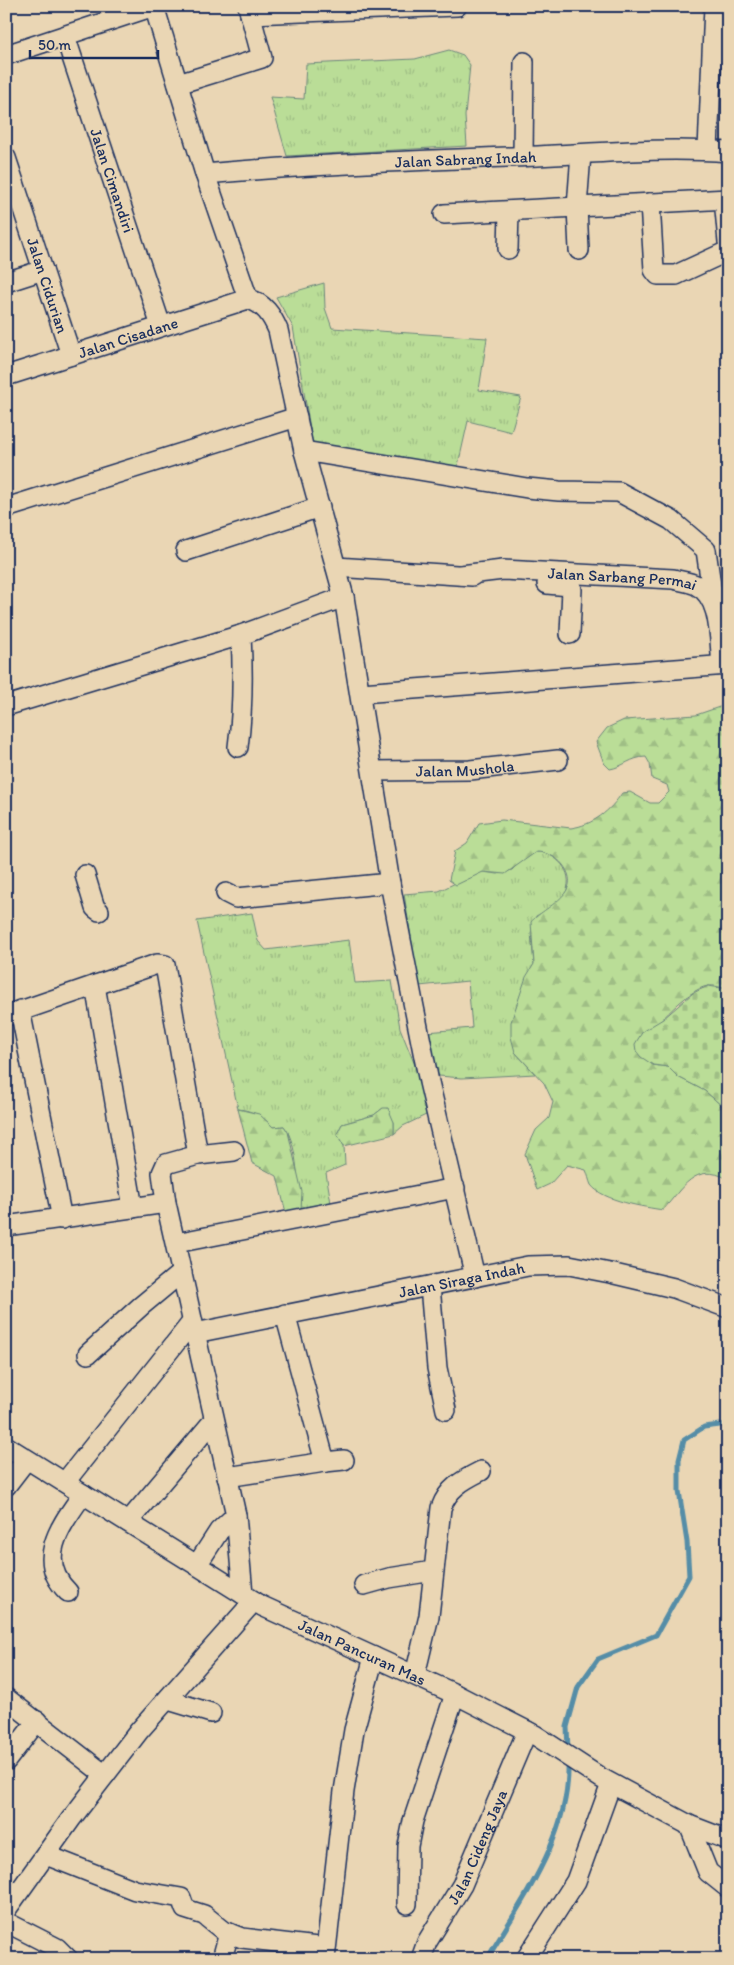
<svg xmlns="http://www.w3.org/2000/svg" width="734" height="1965" viewBox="0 0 734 1965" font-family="Itim,sans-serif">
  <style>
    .grass { fill: url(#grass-tufts); stroke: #6a867a }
    .forest { fill: url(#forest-firs); stroke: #6a867a }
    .cemetery { fill: url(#cemetery-stones); stroke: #6a867a }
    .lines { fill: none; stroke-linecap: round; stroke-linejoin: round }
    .stream { stroke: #558da7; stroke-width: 5 }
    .minor-casing { stroke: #1b2f5e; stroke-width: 22 }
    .minor { stroke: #ead6b4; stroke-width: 19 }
    .labels { text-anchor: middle; stroke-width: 5; stroke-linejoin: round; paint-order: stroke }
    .street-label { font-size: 16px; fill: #1b2f5e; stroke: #ead6b4 }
  </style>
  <defs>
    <pattern id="grass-tufts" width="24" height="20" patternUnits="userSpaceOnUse" patternTransform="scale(1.25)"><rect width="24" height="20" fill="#badd97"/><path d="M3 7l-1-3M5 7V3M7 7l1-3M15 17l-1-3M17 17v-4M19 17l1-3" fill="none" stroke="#9fbe85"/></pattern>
    <pattern id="forest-firs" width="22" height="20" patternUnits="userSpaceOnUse" patternTransform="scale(1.25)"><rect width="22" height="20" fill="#badd97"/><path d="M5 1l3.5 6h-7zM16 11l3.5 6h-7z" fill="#9fbe85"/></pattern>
    <pattern id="cemetery-stones" width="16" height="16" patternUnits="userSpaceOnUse" patternTransform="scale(1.25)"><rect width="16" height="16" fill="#badd97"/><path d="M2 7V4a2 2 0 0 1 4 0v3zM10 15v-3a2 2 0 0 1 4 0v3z" fill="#9fbe85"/></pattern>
  </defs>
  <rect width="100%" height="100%" fill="#ead6b4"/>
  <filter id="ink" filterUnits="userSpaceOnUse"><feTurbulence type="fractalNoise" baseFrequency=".02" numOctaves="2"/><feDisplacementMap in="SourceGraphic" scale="10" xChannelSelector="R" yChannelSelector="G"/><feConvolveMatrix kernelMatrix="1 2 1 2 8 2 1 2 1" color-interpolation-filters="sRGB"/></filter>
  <g filter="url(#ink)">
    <!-- grass -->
    <g class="grass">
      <polygon points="449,50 463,55 470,65 465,116 467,146 287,156 270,97 304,99 306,64 415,59"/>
      <polygon points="324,283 325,308 332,328 487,338 479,390 521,397 511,432 468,421 457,470 313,446 293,327 276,297"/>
      <path d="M536,852c19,0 39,19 30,40 -5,12 -19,18 -30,24l-5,17 3,31 -12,28 -7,60 20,22 -73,4 -23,-2 -4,-6 -8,-38 45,-4 -4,-47 -49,5 -15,-92 35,-3 37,-18 7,-1 15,2 14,-4 11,-11z"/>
      <path d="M252,913l6,28 8,9 83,-10 6,43 37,-2 8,47 29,72 -1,14 -25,12 -9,8v-12l-11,-14 -9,7 -32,9 -5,10 7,12 1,19 -19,8 6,36 -33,6c-1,-25 0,-69 -15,-89l-11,1c-9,-10 -21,-17 -35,-18l-41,-188z"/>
    </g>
    <!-- forest -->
    <g class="forest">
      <path d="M728,704v285c-6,-1 -14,-4 -20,-3 -22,3 -59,47 -72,65l17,14 15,2 10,10 27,14 17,15 6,2v71c-33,-18 -46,10 -65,31 -19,-3 -60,-9 -72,-25 -2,-4 -3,-11 -5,-15l-19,-5 -17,19 -13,6 -12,-36 11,-24 13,-12 4,-16 -9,-19 -29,-31 -4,-15v-15l15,-45 8,-13 -3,-42c13,-16 54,-28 32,-57 -6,-8 -17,-13 -27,-13l-31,22 -22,-2 -27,13 -7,-5 6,-29 12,-8 12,-20 23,-3 69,8c22,-3 39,-17 51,-35l8,-1 20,11h8l11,-11 -2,-7 -15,-6 -2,-15 -4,-7c-15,0 -23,10 -36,12l-6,-6 -8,-21 11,-14 17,-8 72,-5z"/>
      <polygon points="383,1108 388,1108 394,1122 394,1134 344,1146 337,1134 342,1124 374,1115"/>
      <polygon points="238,1109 259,1114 273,1127 284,1126 288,1132 302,1192 301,1210 287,1217 277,1176 252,1163"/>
    </g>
    <!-- cemetery -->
    <polygon class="cemetery" points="708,986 728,989 728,1108 722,1106 705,1091 678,1077 668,1067 653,1065 641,1057 636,1051 635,1044 643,1031 663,1019 693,993"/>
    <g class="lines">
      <!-- stream -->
      <g class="stream">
        <polyline points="568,1750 567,1727 578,1687 598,1659 656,1635 689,1576 687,1542 679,1491 679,1460 684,1440 704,1427 728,1424"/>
        <path d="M487,1959c36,-61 84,-124 81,-198"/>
      </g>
      <!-- minor casing -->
      <g class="minor-casing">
        <g id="minor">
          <polyline points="154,6 205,174 248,299"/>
          <polyline points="250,14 457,6"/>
          <path id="s1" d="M65,36l96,290"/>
          <polyline points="6,55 154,6"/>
          <polyline points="178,84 262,58 248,6"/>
          <polyline points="708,150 714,6"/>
          <polyline points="523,156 524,62"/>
          <path id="s2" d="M6,158l65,197"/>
          <path id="s3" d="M205,174c111,-10 222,-14 333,-18 63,-3 127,-9 190,-4"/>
          <polyline points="724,199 728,242"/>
          <polyline points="650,203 654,270 658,275 676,275 728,251"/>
          <polyline points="444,214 728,199"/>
          <polyline points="508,249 509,211"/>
          <polyline points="579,250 577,207 581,154"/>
          <polyline points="6,282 43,270"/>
          <path d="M248,299c16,4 24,17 30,31l26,121 40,146 46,286 22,114 17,85 46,195"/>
          <path id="s4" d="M6,376l242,-77"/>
          <polyline points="304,451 527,488 559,491 619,492 671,520 706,550 714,606"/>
          <polyline points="6,508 297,417"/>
          <polyline points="186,551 320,507"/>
          <polyline points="336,567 472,576"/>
          <path id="s5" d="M461,575l42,-5 170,9c8,2 17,3 23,6 26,12 23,56 26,80"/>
          <polyline points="547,584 570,586 572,589 570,634"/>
          <polyline points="361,693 728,665"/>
          <polyline points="6,706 241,635"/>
          <path d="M238,747c5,-38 5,-74 3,-112l103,-38"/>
          <path id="s6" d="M373,771l97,-1 88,-10"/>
          <polyline points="85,875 95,908 99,911"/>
          <polyline points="226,893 236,898 390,883"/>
          <polyline points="95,985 133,1208"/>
          <polyline points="20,1010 62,1219"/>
          <polyline points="6,1016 157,964 165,965 198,1155"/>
          <polyline points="234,1151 198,1155 166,1164 162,1173 166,1203 236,1515 243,1594"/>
          <polyline points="6,1226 166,1203"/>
          <polyline points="176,1243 455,1188"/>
          <polyline points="430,1286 437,1368 446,1410"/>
          <polyline points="285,1314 325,1462 344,1460"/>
          <path id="s7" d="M195,1333l333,-67 41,-1 41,8 64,15 54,20"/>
          <polyline points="88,1354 141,1306 182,1272"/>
          <path id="s8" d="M6,1446l256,160 193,88 80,41 66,43 88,47 39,15"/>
          <polyline points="227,1477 325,1462"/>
          <polyline points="65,1482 192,1322"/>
          <polyline points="6,1486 26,1460"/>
          <polyline points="128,1522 214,1420"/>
          <polyline points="197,1565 219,1531 236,1515"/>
          <polyline points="364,1585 389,1578 433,1571"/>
          <path d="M68,1592c-34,-33 -6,-68 15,-98"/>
          <path d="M415,1675l14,-59 12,-108c7,-20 22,-28 40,-37"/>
          <polyline points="6,1698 105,1775"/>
          <polyline points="168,1700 211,1713"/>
          <polyline points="6,1761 37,1721"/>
          <polyline points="689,1825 708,1872 728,1888"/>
          <polyline points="46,1855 135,1890 181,1898 185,1909 204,1915 224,1931 242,1938 326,1948"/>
          <polyline points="407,1904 408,1846 413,1821 455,1694"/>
          <polyline points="6,1910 71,1819 139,1731 254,1601"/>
          <polyline points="6,1922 57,1948 68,1959"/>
          <polyline points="222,1959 229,1933"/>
          <polyline points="325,1959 344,1791 354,1730 374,1657"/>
          <path id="s9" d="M421,1959l6,-17 35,-57 65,-154"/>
          <polyline points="526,1959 576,1881 611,1784"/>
        </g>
      </g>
      <!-- minor -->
      <use href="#minor" class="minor"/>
    </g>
  </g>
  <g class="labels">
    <!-- street labels -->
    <g class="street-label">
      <text dy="6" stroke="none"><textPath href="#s3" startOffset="261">Jalan Sabrang Indah</textPath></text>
      <text dy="6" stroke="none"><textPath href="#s1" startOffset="152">Jalan Cimandiri</textPath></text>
      <text dy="6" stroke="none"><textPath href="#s2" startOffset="134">Jalan Cidurian</textPath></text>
      <text dy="6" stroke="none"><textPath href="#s4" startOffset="128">Jalan Cisadane</textPath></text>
      <text dy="6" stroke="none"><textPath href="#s5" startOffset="162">Jalan Sarbang Permai</textPath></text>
      <text dy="6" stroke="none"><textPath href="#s6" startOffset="92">Jalan Mushola</textPath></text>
      <text dy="6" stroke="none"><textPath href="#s7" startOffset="272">Jalan Siraga Indah</textPath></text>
      <text dy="6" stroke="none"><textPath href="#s8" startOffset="412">Jalan Pancuran Mas</textPath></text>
      <text dy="6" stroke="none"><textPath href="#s9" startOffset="126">Jalan Cideng Jaya</textPath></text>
    </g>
  </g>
  <!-- margin -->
  <rect width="734" height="1965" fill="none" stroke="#ead6b4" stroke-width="25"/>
  <rect x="12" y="12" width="709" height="1940" fill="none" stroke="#1b2f5e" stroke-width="2" filter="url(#ink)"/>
  <!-- scale -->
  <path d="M30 50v8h128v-8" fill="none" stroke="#1b2f5e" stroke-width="2.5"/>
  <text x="38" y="50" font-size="15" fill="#1b2f5e" stroke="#ead6b4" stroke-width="4" paint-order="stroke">50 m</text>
</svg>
